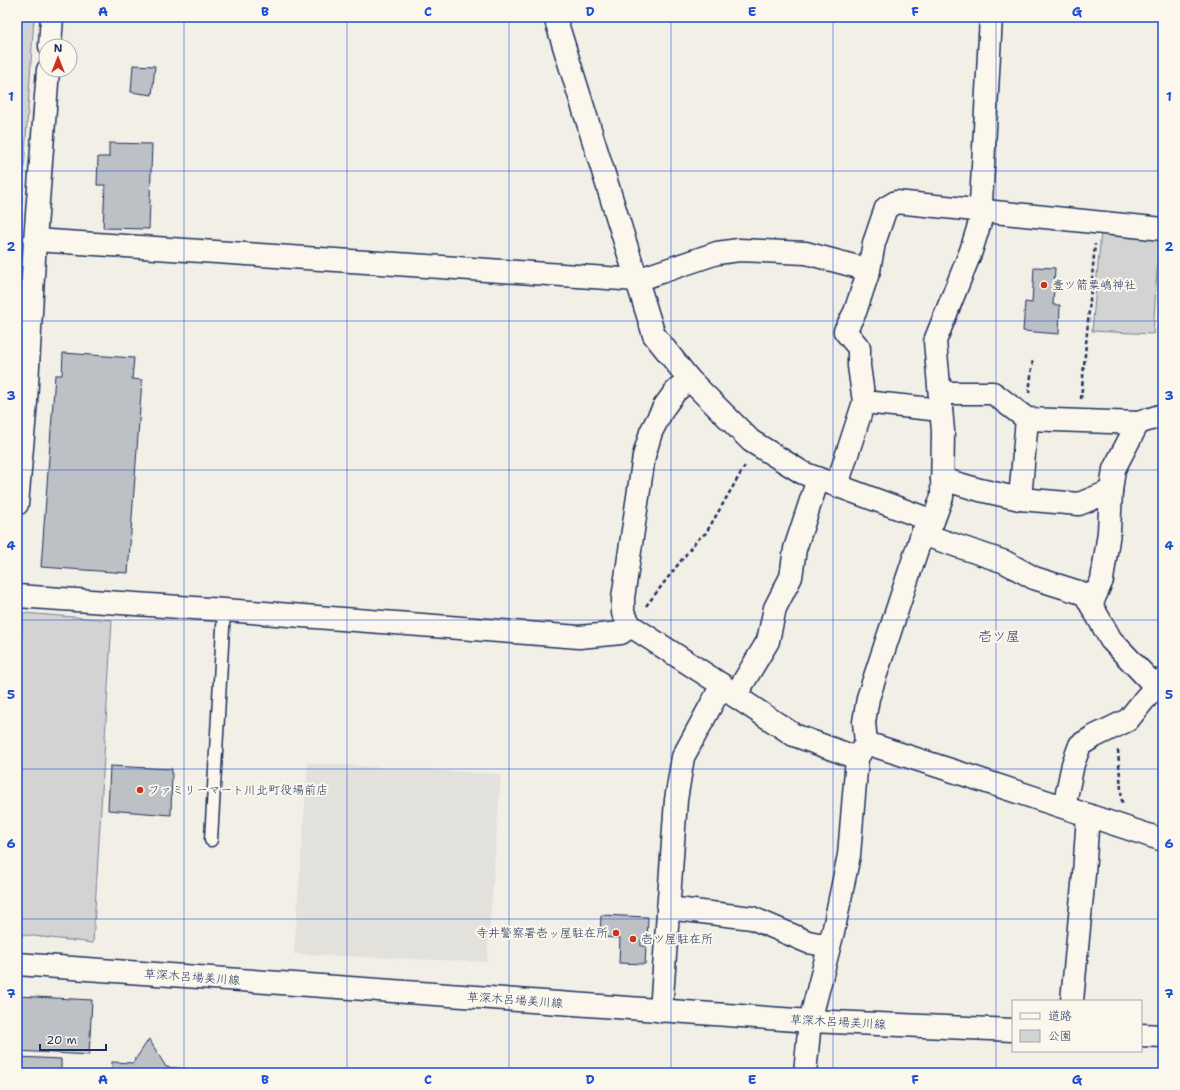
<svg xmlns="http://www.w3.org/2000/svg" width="1180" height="1090" viewBox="0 0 1180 1090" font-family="'Shantell Sans','Klee One',sans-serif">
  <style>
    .built { fill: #e2e1dc }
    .green { fill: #d2d3d2; stroke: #768198 }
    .building { fill: #bdc0c4; stroke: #1b2f5e }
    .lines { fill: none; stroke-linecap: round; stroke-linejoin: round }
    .lane-casing { stroke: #1b2f5e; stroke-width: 15 }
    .street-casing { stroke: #1b2f5e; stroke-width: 25 }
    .secondary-casing { stroke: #1b2f5e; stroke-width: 25 }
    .path { stroke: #1b2f5e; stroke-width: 2.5; stroke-dasharray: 4 3; stroke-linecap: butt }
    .lane { stroke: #fbf7ec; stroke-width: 12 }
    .street { stroke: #fbf7ec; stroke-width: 22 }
    .secondary { stroke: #fbf7ec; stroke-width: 22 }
    .grid { fill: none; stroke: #1d4ed8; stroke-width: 1; stroke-opacity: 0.55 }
    .poi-dot { fill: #c8321e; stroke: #fbf7ec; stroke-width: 1.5 }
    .labels { text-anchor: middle; stroke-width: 4; stroke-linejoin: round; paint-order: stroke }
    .poi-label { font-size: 12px; fill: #1b2f5e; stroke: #fbf7ec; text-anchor: start }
    .street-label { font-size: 12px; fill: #1b2f5e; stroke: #fbf7ec }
    .quarter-label { font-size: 14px; fill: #1b2f5e; stroke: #fbf7ec }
    .neatline { fill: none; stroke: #1d4ed8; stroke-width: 1.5 }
    .grid-label { font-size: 13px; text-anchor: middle; font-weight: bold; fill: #1d4ed8 }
  </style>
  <rect width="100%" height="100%" fill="#f2efe6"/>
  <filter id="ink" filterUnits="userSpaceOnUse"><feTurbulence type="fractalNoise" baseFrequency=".025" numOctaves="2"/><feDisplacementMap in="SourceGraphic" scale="8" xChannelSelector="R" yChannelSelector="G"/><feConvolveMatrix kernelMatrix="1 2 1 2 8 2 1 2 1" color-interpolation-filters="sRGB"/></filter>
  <g filter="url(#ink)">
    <!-- built -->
    <polygon class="built" points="308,763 501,774 487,962 294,954"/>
    <!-- green -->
    <g class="green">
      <polygon points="17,17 34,17 19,245 17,245"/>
      <polygon points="1101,232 1159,238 1153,334 1092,331"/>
      <polygon points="23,613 112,620 93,943 17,934 17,720"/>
    </g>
    <!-- building -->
    <g class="building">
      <polygon points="133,65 155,66 152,95 131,92"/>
      <polygon points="109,143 152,144 149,229 103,228 105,185 97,185 98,157 109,157"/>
      <polygon points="1034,267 1055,268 1053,305 1060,305 1059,334 1023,331 1025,302 1032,303"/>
      <polygon points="63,353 134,358 132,379 142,380 128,573 41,567 55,375 62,375"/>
      <polygon points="110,766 172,769 171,815 108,810"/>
      <polygon points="601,915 648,917 647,941 641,940 641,946 646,946 645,964 619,963 620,938 600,937"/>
      <polygon points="17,996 92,1000 89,1055 17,1051"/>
      <polygon points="149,1039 166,1067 188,1069 188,1073 111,1073 112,1062 133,1063"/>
      <polygon points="17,1057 61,1059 61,1072 80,1073 17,1073"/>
    </g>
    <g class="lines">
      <!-- lane casing -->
      <g class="lane-casing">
        <polyline id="lane" points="211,840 224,610"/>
      </g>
      <!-- street casing -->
      <g class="street-casing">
        <g id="street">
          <polyline points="555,17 654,335 689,379 751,441 803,473 933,521"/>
          <polyline points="35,240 637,280 717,253 739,250 806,253 869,270 874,243 886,208 896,202 1163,229"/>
          <polyline points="689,379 675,392 664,407 651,432 644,456 623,598 623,613 631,626 722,685 735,696 794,735 857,758"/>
          <polyline points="940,393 993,393 1027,419 1138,423 1163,415"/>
          <polyline points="864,402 941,410"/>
          <polyline points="942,479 980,490 1020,499 1079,504 1111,491 1114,469 1138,423"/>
          <polyline points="837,485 864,402 859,366 859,348 845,331 855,312 869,270"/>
          <polyline points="1020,499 1027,419"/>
          <polyline points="922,534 1005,562 1034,578 1085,594 1111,640 1156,687"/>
          <polyline points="17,596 224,610 579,637 621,633 631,626"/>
          <polyline points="1091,605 1102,580 1109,532 1111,491"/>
          <polyline points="735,696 768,641 775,608 791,577 795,549 818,479"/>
          <polyline points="866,743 972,777 1163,840"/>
          <polyline points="1064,807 1073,764 1080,745 1093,737 1128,720 1144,700 1163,679"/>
          <polyline points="668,908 752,918 808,942 829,946"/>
          <polyline points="1072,1001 1084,874 1088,815"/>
          <polyline points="661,1011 676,800 683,757 722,685"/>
          <polyline points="805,1073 810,1021 834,928 849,855 857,758 866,743 864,722 868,698 922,534 933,521 942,497 943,431 935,341 971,251 980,222 991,17"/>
        </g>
      </g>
      <!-- secondary casing -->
      <g class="secondary-casing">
        <g id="secondary">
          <polyline points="50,46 52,17"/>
          <polyline points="17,504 26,402 35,240 48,70"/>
          <polyline points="17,964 810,1021 1013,1030"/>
          <polyline points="1141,1035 1163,1036"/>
        </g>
      </g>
      <!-- path -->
      <g class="path">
        <polyline points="1029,393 1033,359"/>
        <polyline points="1081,399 1095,244"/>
        <polyline points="646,606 697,540 706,533 746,464"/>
        <polyline points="1118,750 1122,803"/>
      </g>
      <!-- lane -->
      <use href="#lane" class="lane"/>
      <!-- street -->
      <use href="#street" class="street"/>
      <!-- secondary -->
      <use href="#secondary" class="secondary"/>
    </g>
  </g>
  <!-- grid -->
  <path class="grid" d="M184,17v1056M347,17v1056M509,17v1056M671,17v1056M833,17v1056M996,17v1056M17,171h1146M17,321h1146M17,470h1146M17,620h1146M17,769h1146M17,919h1146"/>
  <!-- markers -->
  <g class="poi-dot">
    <circle cx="1044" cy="285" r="4"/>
    <circle cx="140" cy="790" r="4"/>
    <circle cx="616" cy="933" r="4"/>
    <circle cx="633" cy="939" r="4"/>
  </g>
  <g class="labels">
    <!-- poi labels -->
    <g class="poi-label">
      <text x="1052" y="289">壹ツ箭粟嶋神社</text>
      <text x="148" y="794">ファミリーマート川北町役場前店</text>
      <text x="608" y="937" text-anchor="end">寺井警察署壱ッ屋駐在所</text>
      <text x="641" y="943">壱ツ屋駐在所</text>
    </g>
    <!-- street labels -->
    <g class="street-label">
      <text transform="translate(192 977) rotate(4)" y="4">草深木呂場美川線</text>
      <text transform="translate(515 1000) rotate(4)" y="4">草深木呂場美川線</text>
      <text transform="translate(838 1022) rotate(3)" y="4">草深木呂場美川線</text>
    </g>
    <!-- quarter labels -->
    <g class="quarter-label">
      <text x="999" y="641">壱ツ屋</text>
    </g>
  </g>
  <!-- margin -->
  <rect width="1180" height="1090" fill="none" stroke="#fbf7ec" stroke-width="44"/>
  <!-- legend -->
  <rect x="1012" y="1000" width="130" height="52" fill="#fbf7ec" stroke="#a1a7b3"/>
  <rect x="1020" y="1013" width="20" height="6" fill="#fbf7ec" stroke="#a1a7b3"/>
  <text x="1048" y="1020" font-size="12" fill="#1b2f5e">道路</text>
  <rect x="1020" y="1030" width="20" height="12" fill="#d2d3d2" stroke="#a1a7b3"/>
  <text x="1048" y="1040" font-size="12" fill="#1b2f5e">公園</text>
  <!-- north arrow -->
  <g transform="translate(58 58)"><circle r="19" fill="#fbf7ec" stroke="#a1a7b3"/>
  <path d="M0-3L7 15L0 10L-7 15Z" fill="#c8321e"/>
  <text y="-6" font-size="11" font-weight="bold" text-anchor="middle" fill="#1b2f5e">N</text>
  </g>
  <!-- scale -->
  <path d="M40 1044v6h66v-6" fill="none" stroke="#1b2f5e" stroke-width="2"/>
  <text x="46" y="1044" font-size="12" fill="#1b2f5e" stroke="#fbf7ec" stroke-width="3" paint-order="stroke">20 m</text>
  <rect x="22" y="22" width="1136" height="1046" class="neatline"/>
  <g class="grid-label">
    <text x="103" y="16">A</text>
    <text x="265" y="16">B</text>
    <text x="428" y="16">C</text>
    <text x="590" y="16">D</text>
    <text x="752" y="16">E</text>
    <text x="915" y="16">F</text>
    <text x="1077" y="16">G</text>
    <text x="11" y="101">1</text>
    <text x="1169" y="101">1</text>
    <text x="11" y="251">2</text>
    <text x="1169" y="251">2</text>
    <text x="11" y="400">3</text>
    <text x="1169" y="400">3</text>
    <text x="11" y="550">4</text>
    <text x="1169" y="550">4</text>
    <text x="11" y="699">5</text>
    <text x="1169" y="699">5</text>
    <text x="11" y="848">6</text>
    <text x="1169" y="848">6</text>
    <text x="11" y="998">7</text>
    <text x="1169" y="998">7</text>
    <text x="103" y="1084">A</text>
    <text x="265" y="1084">B</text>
    <text x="428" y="1084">C</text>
    <text x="590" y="1084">D</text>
    <text x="752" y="1084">E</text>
    <text x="915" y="1084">F</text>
    <text x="1077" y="1084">G</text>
  </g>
</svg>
